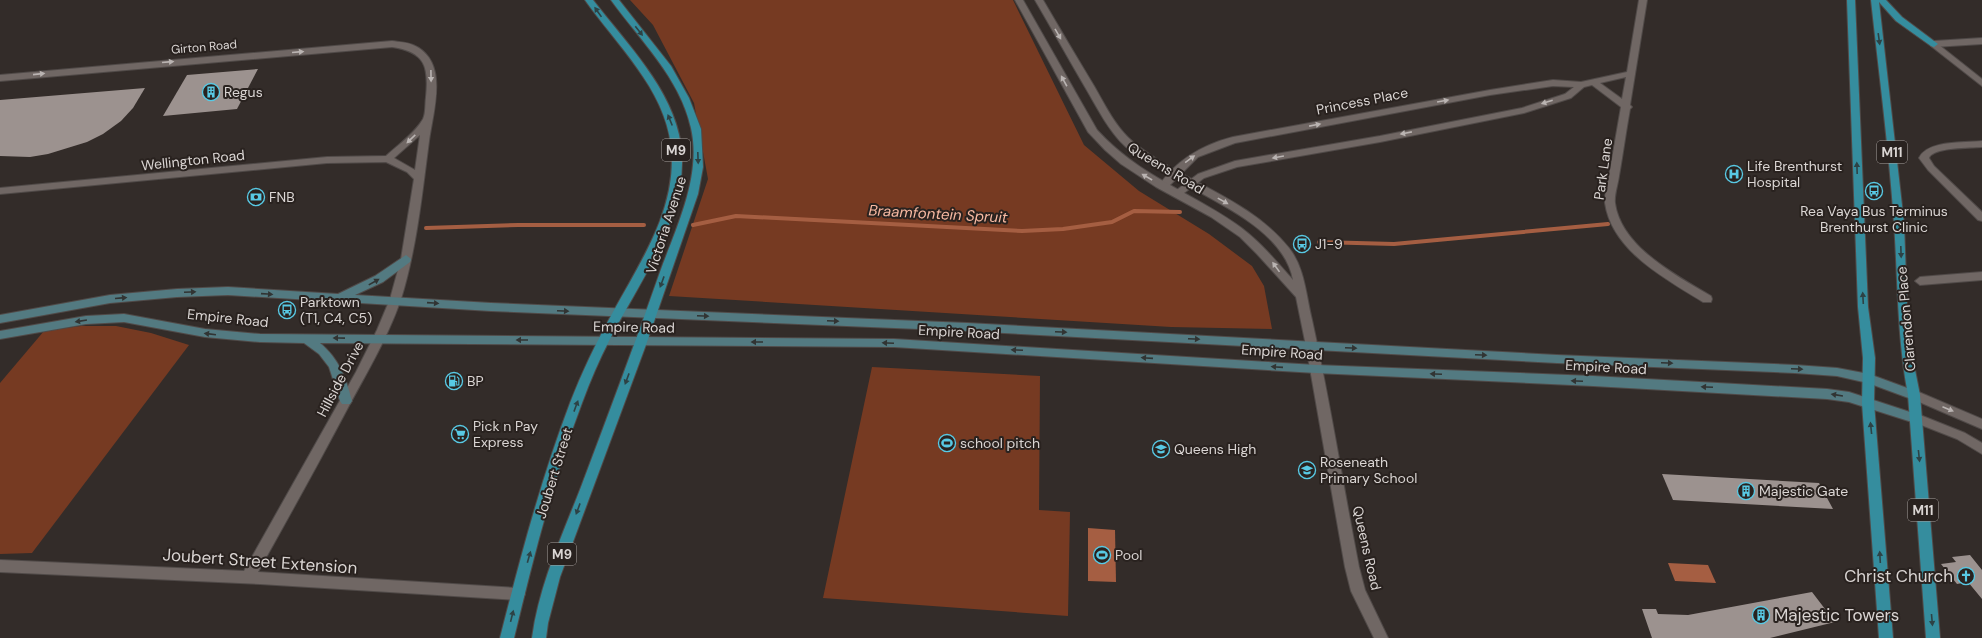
<svg xmlns="http://www.w3.org/2000/svg" width="1982" height="638" viewBox="0 0 1982 638" font-family="'DM Sans',sans-serif">
  <style>
    .green { fill: #763a22 }
    .water { fill: #a55e42 }
    .lines { fill: none; stroke-linecap: round; stroke-linejoin: round }
    .stream { stroke: #a55e42; stroke-width: 4 }
    .building { fill: #9c928f }
    .minor-casing { stroke: #504a48; stroke-width: 2 }
    .tertiary-casing { stroke: #504a48; stroke-width: 2 }
    .secondary-casing { stroke: #504a48; stroke-width: 2 }
    .primary-casing { stroke: #504a48; stroke-width: 2 }
    .minor { fill: #706764; fill-rule: evenodd }
    .tertiary { fill: #706764; fill-rule: evenodd }
    .secondary { fill: #537a81; fill-rule: evenodd }
    .primary { fill: #358d9e; fill-rule: evenodd }
    .oneway { fill: #2d4245 }
    .oneway2 { fill: #bab4b2 }
    .oneway3 { fill: #313433 }
    .labels { text-anchor: middle; stroke-width: 4; stroke-linejoin: round; paint-order: stroke }
    .far-street-label { font-size: 12px; fill: #dad5d3; stroke: #29221f }
    .shield { fill: #29221f; stroke: #a59f9d; stroke-width: 1 }
    .shield-label { font-size: 13px; font-weight: bold; fill: #dad5d3 }
    .poi-label { font-size: 14px; fill: #dad5d3; stroke: #29221f; text-anchor: start }
    .street-label { font-size: 14px; fill: #dad5d3; stroke: #29221f }
    .water-label { font-size: 15px; font-style: italic; fill: #f7b9a2; stroke: #29221f }
    .near-street-label { font-size: 17px; fill: #dad5d3; stroke: #29221f }
    .near-poi-label { font-size: 17px; fill: #dad5d3; stroke: #29221f; text-anchor: end }
  </style>
  <rect width="100%" height="100%" fill="#332c29"/>
  <!-- green -->
  <g class="green">
    <polygon points="630,0 1013,0 1084,145 1139,191 1209,234 1252,266 1264,286 1272,329 1171,327 669,296 708,179 694,103 653,25"/>
    <polygon points="81,326 116,326 151,333 189,345 32,553 0,554 0,383 44,331"/>
    <polygon points="872,367 1040,376 1039,510 1070,512 1068,616 823,598"/>
  </g>
  <!-- water -->
  <g class="water">
    <polygon points="1088,528 1115,530 1116,582 1088,581"/>
    <polygon points="1668,563 1708,565 1716,583 1675,581"/>
  </g>
  <g class="lines">
    <!-- stream -->
    <g class="stream">
      <polyline points="693,225 736,216 1022,231 1063,229 1112,222 1134,211 1180,212"/>
      <polyline points="426,228 518,225 644,225"/>
      <polyline points="1319,242 1394,244 1608,224"/>
    </g>
  </g>
  <!-- building -->
  <g class="building">
    <polygon points="258,69 237,109 163,116 187,75"/>
    <polygon points="145,88 133,108 121,121 103,134 87,142 48,154 30,157 0,156 0,100"/>
    <polygon points="1662,474 1819,483 1833,509 1673,500"/>
    <polygon points="1970,555 1982,570 1982,599 1968,582 1957,584 1941,564 1956,562 1952,557"/>
    <polygon points="1812,592 1835,622 1770,638 1652,638 1642,609 1656,609 1658,614 1688,615"/>
  </g>
  <g class="lines">
    <!-- minor casing -->
    <g class="minor-casing">
      <g id="minor">
        <path d="M1639,0h8l-17,105 2,2 -2,2c-4,22 -7,44 -11,67 -1,8 -5,19 -4,27 6,44 62,73 96,93l1,3 -1,3h-8c-37,-23 -91,-51 -98,-99 -1,-8 3,-19 4,-27 4,-23 8,-46 12,-69l-29,-22 -8,2 -13,11 -47,15 -144,29 -143,25 -33,11 -24,18h-6l-2,-2 2,-2 24,-18 37,-13 145,-25 142,-28 43,-14 9,-7 -21,-1 -63,9 -255,48 -37,14 -32,32h-6l-2,-2c18,-27 44,-42 75,-50l257,-47 63,-10 28,2 46,-10zM1626,77l-4,22 -22,-16z"/>
        <polygon points="1982,38 1982,44 1934,47 1930,44 1934,41"/>
        <path d="M392,41c7,1 15,1 21,4 37,16 20,66 16,96 -7,53 -12,106 -28,158 -14,41 -37,78 -57,116 -28,53 -57,105 -86,157l260,16 5,2 2,4 -2,4 -5,2 -258,-16 -260,-12v-12l244,11 112,-199 21,-42 13,-31 11,-40 13,-80 -7,-7 -21,-10 -59,1 -327,31v-6l327,-31 59,-1c12,-11 29,-23 37,-37 3,-6 2,-16 3,-22 3,-31 -1,-45 -34,-50l-392,34v-6zM420,135l-5,35 -21,-12z"/>
        <path d="M1982,141v6c-11,1 -49,0 -53,11l5,8 48,46v9l-4,-1 -50,-50 -9,-12c8,-18 45,-15 63,-17z"/>
        <polygon points="1982,272 1982,280 1920,285 1915,281 1920,277"/>
      </g>
    </g>
    <!-- tertiary casing -->
    <g class="tertiary-casing">
      <g id="tertiary">
        <path d="M1015,0h8l74,130c42,46 90,60 139,94 22,15 39,36 57,56 -10,-56 -94,-84 -137,-112 -10,-6 -20,-14 -30,-21 -17,-15 -29,-40 -41,-60 -17,-29 -33,-58 -50,-87h8c17,29 34,58 51,86 11,19 22,42 39,56 49,40 116,56 156,106 16,20 17,48 23,72 18,81 31,165 47,247l6,23 23,48h-14l-23,-47 -6,-24 -39,-221 -10,-49 -39,-43 -17,-17 -29,-20 -55,-30 -35,-23 -16,-14 -17,-18z"/>
        <polygon points="1934,41 1982,79 1982,86 1931,46 1930,44"/>
        <polygon points="1914,390 1982,419 1982,429 1910,398 1908,395 1910,392"/>
        <polygon points="1915,413 1965,433 1982,443 1982,454 1957,439 1911,421 1909,418 1911,415"/>
      </g>
    </g>
    <!-- secondary casing -->
    <g class="secondary-casing">
      <g id="secondary">
        <polygon points="406,255 411,259 410,262 383,282 355,295 491,303 967,323 1557,355 1795,365 1837,368 1869,374 1918,392 1920,395 1918,398 1914,400 1868,383 1837,376 1795,373 1557,363 967,331 491,311 228,295 177,297 110,303 0,323 0,315 110,295 177,289 228,287 338,294 375,276"/>
        <path d="M124,314l81,15 55,5 634,5 422,26 277,11 234,13 22,3 70,23 2,3 -2,3 -4,2 -66,-21 -22,-3 -234,-13 -277,-13 -422,-26 -574,-4c19,16 26,35 32,58l-2,3h-8l-2,-3 -11,-34 -10,-13 -15,-11 -44,-1 -55,-5 -81,-15 -38,2 -86,15v-8l86,-15z"/>
      </g>
    </g>
    <!-- primary casing -->
    <g class="primary-casing">
      <g id="primary">
        <path d="M585,0h8c33,43 80,89 88,145 9,70 -41,135 -71,194 -11,21 -20,42 -28,64 -29,76 -49,156 -68,235h-14c20,-79 41,-159 70,-235 12,-31 27,-62 43,-91 28,-51 65,-105 58,-166 -6,-57 -55,-102 -86,-146z"/>
        <path d="M611,0h8l52,66 18,32 12,31 2,38 -5,27 -51,148 -87,235 -12,46 -2,15h-14c7,-53 30,-102 49,-151 27,-72 54,-143 79,-215 16,-44 42,-96 31,-144 -11,-50 -51,-88 -80,-128z"/>
        <polygon points="1847,0 1855,0 1868,307 1875,358 1874,403 1893,638 1879,638 1862,403 1863,358 1858,307"/>
        <path d="M1871,0h15l16,17 36,27 -4,3 -3,-1 -35,-25 -17,-19 25,221 3,81 7,61 6,30 20,243h-14l-18,-243c-11,-58 -10,-114 -14,-172 -5,-74 -15,-149 -23,-223z"/>
      </g>
    </g>
    <!-- minor -->
    <use href="#minor" class="minor"/>
    <!-- tertiary -->
    <use href="#tertiary" class="tertiary"/>
    <!-- secondary -->
    <use href="#secondary" class="secondary"/>
    <!-- primary -->
    <use href="#primary" class="primary"/>
  </g>
  <!-- one-way arrows -->
  <defs><path id="oneway-solid" d="M-6-.8H1V-3.2L6.5 0L1 3.2V.8H-6Z"/></defs>
  <g class="oneway">
    <use href="#oneway-solid" transform="translate(598 12) rotate(-125)"/>
    <use href="#oneway-solid" transform="translate(639 31) rotate(52)"/>
    <use href="#oneway-solid" transform="translate(1879 39) rotate(82)"/>
    <use href="#oneway-solid" transform="translate(670 120) rotate(-112)"/>
    <use href="#oneway-solid" transform="translate(698 158) rotate(88)"/>
    <use href="#oneway-solid" transform="translate(1857 168) rotate(-92)"/>
    <use href="#oneway-solid" transform="translate(1901 252) rotate(88)"/>
    <use href="#oneway-solid" transform="translate(662 282) rotate(110)"/>
    <use href="#oneway-solid" transform="translate(1863 298) rotate(-93)"/>
    <use href="#oneway-solid" transform="translate(627 379) rotate(110)"/>
    <use href="#oneway-solid" transform="translate(576 406) rotate(-70)"/>
    <use href="#oneway-solid" transform="translate(1871 428) rotate(-96)"/>
    <use href="#oneway-solid" transform="translate(1919 456) rotate(84)"/>
    <use href="#oneway-solid" transform="translate(578 509) rotate(110)"/>
    <use href="#oneway-solid" transform="translate(529 557) rotate(-74)"/>
    <use href="#oneway-solid" transform="translate(1880 557) rotate(-93)"/>
    <use href="#oneway-solid" transform="translate(512 616) rotate(-76)"/>
    <use href="#oneway-solid" transform="translate(1932 620) rotate(85)"/>
  </g>
  <g class="oneway2">
    <use href="#oneway-solid" transform="translate(1058 34) rotate(60)"/>
    <use href="#oneway-solid" transform="translate(298 52) rotate(-5)"/>
    <use href="#oneway-solid" transform="translate(168 62) rotate(-5)"/>
    <use href="#oneway-solid" transform="translate(39 74) rotate(-6)"/>
    <use href="#oneway-solid" transform="translate(431 76) rotate(89)"/>
    <use href="#oneway-solid" transform="translate(1064 81) rotate(-119)"/>
    <use href="#oneway-solid" transform="translate(1443 101) rotate(-10)"/>
    <use href="#oneway-solid" transform="translate(1547 102) rotate(162)"/>
    <use href="#oneway-solid" transform="translate(1315 125) rotate(-11)"/>
    <use href="#oneway-solid" transform="translate(1406 133) rotate(169)"/>
    <use href="#oneway-solid" transform="translate(411 139) rotate(136)"/>
    <use href="#oneway-solid" transform="translate(1278 157) rotate(170)"/>
    <use href="#oneway-solid" transform="translate(1190 159) rotate(-36)"/>
    <use href="#oneway-solid" transform="translate(1147 177) rotate(-150)"/>
    <use href="#oneway-solid" transform="translate(1223 201) rotate(29)"/>
    <use href="#oneway-solid" transform="translate(1276 267) rotate(-126)"/>
    <use href="#oneway-solid" transform="translate(1948 409) rotate(23)"/>
  </g>
  <g class="oneway3">
    <use href="#oneway-solid" transform="translate(374 282) rotate(-29)"/>
    <use href="#oneway-solid" transform="translate(190 292) rotate(-3)"/>
    <use href="#oneway-solid" transform="translate(267 294) rotate(4)"/>
    <use href="#oneway-solid" transform="translate(121 298) rotate(-5)"/>
    <use href="#oneway-solid" transform="translate(433 303) rotate(4)"/>
    <use href="#oneway-solid" transform="translate(563 311) rotate(3)"/>
    <use href="#oneway-solid" transform="translate(703 316) rotate(2)"/>
    <use href="#oneway-solid" transform="translate(81 321) rotate(171)"/>
    <use href="#oneway-solid" transform="translate(833 321) rotate(2)"/>
    <use href="#oneway-solid" transform="translate(1061 332) rotate(3)"/>
    <use href="#oneway-solid" transform="translate(210 334) rotate(-173)"/>
    <use href="#oneway-solid" transform="translate(339 338) rotate(-179)"/>
    <use href="#oneway-solid" transform="translate(1194 339) rotate(3)"/>
    <use href="#oneway-solid" transform="translate(522 340) rotate(-180)"/>
    <use href="#oneway-solid" transform="translate(757 342) rotate(180)"/>
    <use href="#oneway-solid" transform="translate(888 343) rotate(-178)"/>
    <use href="#oneway-solid" transform="translate(1351 348) rotate(3)"/>
    <use href="#oneway-solid" transform="translate(1017 350) rotate(-177)"/>
    <use href="#oneway-solid" transform="translate(1481 355) rotate(3)"/>
    <use href="#oneway-solid" transform="translate(1147 358) rotate(-176)"/>
    <use href="#oneway-solid" transform="translate(1667 363) rotate(2)"/>
    <use href="#oneway-solid" transform="translate(1277 367) rotate(-176)"/>
    <use href="#oneway-solid" transform="translate(1797 369) rotate(3)"/>
    <use href="#oneway-solid" transform="translate(1436 374) rotate(-177)"/>
    <use href="#oneway-solid" transform="translate(1577 381) rotate(-178)"/>
    <use href="#oneway-solid" transform="translate(1707 387) rotate(-177)"/>
    <use href="#oneway-solid" transform="translate(1837 395) rotate(-171)"/>
  </g>
  <!-- icons -->
  <defs>
    <g id="building-ring" transform="scale(0.9)"><circle r="9.5" fill="#29221f" stroke="#58c9e4" stroke-width="1.5"/><path d="M-4-6H4V6H1V3H-1V6H-4ZM-2.5-4.3h1.7v1.8h-1.7ZM.8-4.3h1.7v1.8H.8ZM-2.5-1h1.7V.8h-1.7ZM.8-1h1.7V.8H.8Z" fill="#58c9e4"/></g>
    <g id="hospital-ring" transform="scale(0.9)"><circle r="9.5" fill="#29221f" stroke="#58c9e4" stroke-width="1.5"/><path d="M-5-5h3v3.5h4V-5h3V5h-3V1.5h-4V5h-3Z" fill="#58c9e4"/></g>
    <g id="bus-ring" transform="scale(0.9)"><circle r="9.5" fill="#29221f" stroke="#58c9e4" stroke-width="1.5"/><path d="M-5-6H5V4H4V6H2V4H-2V6H-4V4H-5ZM-3.5-4V0h7V-4ZM-3.5 1.2v1.5H-2V1.2ZM2 1.2v1.5H3.5V1.2Z" fill="#58c9e4"/></g>
    <g id="bank-ring" transform="scale(0.9)"><circle r="9.5" fill="#29221f" stroke="#58c9e4" stroke-width="1.5"/><path d="M-6-4H6V4H-6ZM0-2.3a2.3 2.3 0 1 0 0 4.6a2.3 2.3 0 1 0 0-4.6Z" fill="#58c9e4"/></g>
    <g id="fuel-ring" transform="scale(0.9)"><circle r="9.5" fill="#29221f" stroke="#58c9e4" stroke-width="1.5"/><path d="M-5.5-6h7V0h2V4h1.3V-2.5L3-4.5l.8-.8L6-3V5H2.5V1h-1V6h-7ZM-4.2-4.7v3.2H.2V-4.7Z" fill="#58c9e4"/></g>
    <g id="supermarket-ring" transform="scale(0.9)"><circle r="9.5" fill="#29221f" stroke="#58c9e4" stroke-width="1.5"/><path d="M-6-5.5h2.5l.6 2H6L4.5 2H-2.5L-4.4-4H-6ZM-1.5 3.2a1.3 1.3 0 1 0 .1 0ZM3 3.2a1.3 1.3 0 1 0 .1 0Z" fill="#58c9e4"/></g>
    <g id="stadium-ring" transform="scale(0.9)"><circle r="9.5" fill="#29221f" stroke="#58c9e4" stroke-width="1.5"/><path d="M0-5a6.5 5 0 1 0 0 10a6.5 5 0 1 0 0-10ZM-3.5-1.8h7v3.6h-7Z" fill="#58c9e4"/></g>
    <g id="school-ring" transform="scale(0.9)"><circle r="9.5" fill="#29221f" stroke="#58c9e4" stroke-width="1.5"/><path d="M0-5L7-2L0 1L-7-2ZM-4 1L0 2.5L4 1V4Q0 6-4 4Z" fill="#58c9e4"/></g>
    <g id="church-ring" transform="scale(0.9)"><circle r="9.5" fill="#29221f" stroke="#58c9e4" stroke-width="1.5"/><path d="M-1.2-6h2.4v3.5h3.3v2.4h-3.3V6h-2.4V-.1h-3.3v-2.4h3.3Z" fill="#58c9e4"/></g>
  </defs>
  <g fill-rule="evenodd">
    <use href="#building-ring" x="211" y="92"/>
    <use href="#hospital-ring" x="1734" y="174"/>
    <use href="#bus-ring" x="1874" y="191"/>
    <use href="#bank-ring" x="256" y="197"/>
    <use href="#bus-ring" x="1302" y="244"/>
    <use href="#bus-ring" x="287" y="310"/>
    <use href="#fuel-ring" x="454" y="381"/>
    <use href="#supermarket-ring" x="460" y="434"/>
    <use href="#stadium-ring" x="947" y="443"/>
    <use href="#school-ring" x="1161" y="449"/>
    <use href="#school-ring" x="1307" y="470"/>
    <use href="#building-ring" x="1746" y="491"/>
    <use href="#stadium-ring" x="1102" y="555"/>
    <use href="#church-ring" x="1966" y="576"/>
    <use href="#building-ring" x="1761" y="615"/>
  </g>
  <g class="labels">
    <!-- far-street labels -->
    <g class="far-street-label">
      <text transform="translate(204 47) rotate(-5)" y="4">Girton Road</text>
    </g>
    <!-- shield labels -->
    <g class="shield">
      <rect x="662" y="139" width="28" height="22" rx="3"/>
      <rect x="1877" y="141" width="30" height="22" rx="3"/>
      <rect x="1908" y="499" width="30" height="22" rx="3"/>
      <rect x="548" y="543" width="28" height="22" rx="3"/>
    </g>
    <g class="shield-label">
      <text x="676" y="155">M9</text>
      <text x="1892" y="157">M11</text>
      <text x="1923" y="515">M11</text>
      <text x="562" y="559">M9</text>
    </g>
    <!-- poi labels -->
    <g class="poi-label">
      <text x="224" y="97">Regus</text>
      <text x="1747" y="171">Life Brenthurst<tspan x="1747" dy="16">Hospital</tspan></text>
      <text x="269" y="202">FNB</text>
      <text x="1874" y="216" text-anchor="middle">Rea Vaya Bus Terminus<tspan x="1874" dy="16">Brenthurst Clinic</tspan></text>
      <text x="1315" y="249">J1-9</text>
      <text x="300" y="307">Parktown<tspan x="300" dy="16">(T1, C4, C5)</tspan></text>
      <text x="467" y="386">BP</text>
      <text x="473" y="431">Pick n Pay<tspan x="473" dy="16">Express</tspan></text>
      <text x="960" y="448">school pitch</text>
      <text x="1174" y="454">Queens High</text>
      <text x="1320" y="467">Roseneath<tspan x="1320" dy="16">Primary School</tspan></text>
      <text x="1759" y="496">Majestic Gate</text>
      <text x="1115" y="560">Pool</text>
    </g>
    <!-- street labels -->
    <g class="street-label">
      <text transform="translate(1362 101) rotate(-11)" y="5">Princess Place</text>
      <text transform="translate(193 160) rotate(-6)" y="5">Wellington Road</text>
      <text transform="translate(1166 168) rotate(31)" y="5">Queens Road</text>
      <text transform="translate(1603 169) rotate(-82)" y="5">Park Lane</text>
      <text transform="translate(666 225) rotate(-72)" y="5">Victoria Avenue</text>
      <text transform="translate(228 318) rotate(6)" y="5">Empire Road</text>
      <text transform="translate(1906 319) rotate(-95)" y="5">Clarendon Place</text>
      <text transform="translate(634 327) rotate(1)" y="5">Empire Road</text>
      <text transform="translate(959 332) rotate(3)" y="5">Empire Road</text>
      <text transform="translate(1282 352) rotate(4)" y="5">Empire Road</text>
      <text transform="translate(1606 367) rotate(3)" y="5">Empire Road</text>
      <text transform="translate(340 379) rotate(-62)" y="5">Hillside Drive</text>
      <text transform="translate(554 473) rotate(-73)" y="5">Joubert Street</text>
      <text transform="translate(1367 548) rotate(77)" y="5">Queens Road</text>
    </g>
    <!-- water labels -->
    <g class="water-label">
      <text transform="translate(938 214) rotate(3)" y="5">Braamfontein Spruit</text>
    </g>
    <!-- near-street labels -->
    <g class="near-street-label">
      <text transform="translate(260 561) rotate(4)" y="6">Joubert Street Extension</text>
    </g>
    <!-- near-poi labels -->
    <g class="near-poi-label">
      <text x="1953" y="582">Christ Church</text>
      <text x="1774" y="621" text-anchor="start">Majestic Towers</text>
    </g>
  </g>
</svg>
